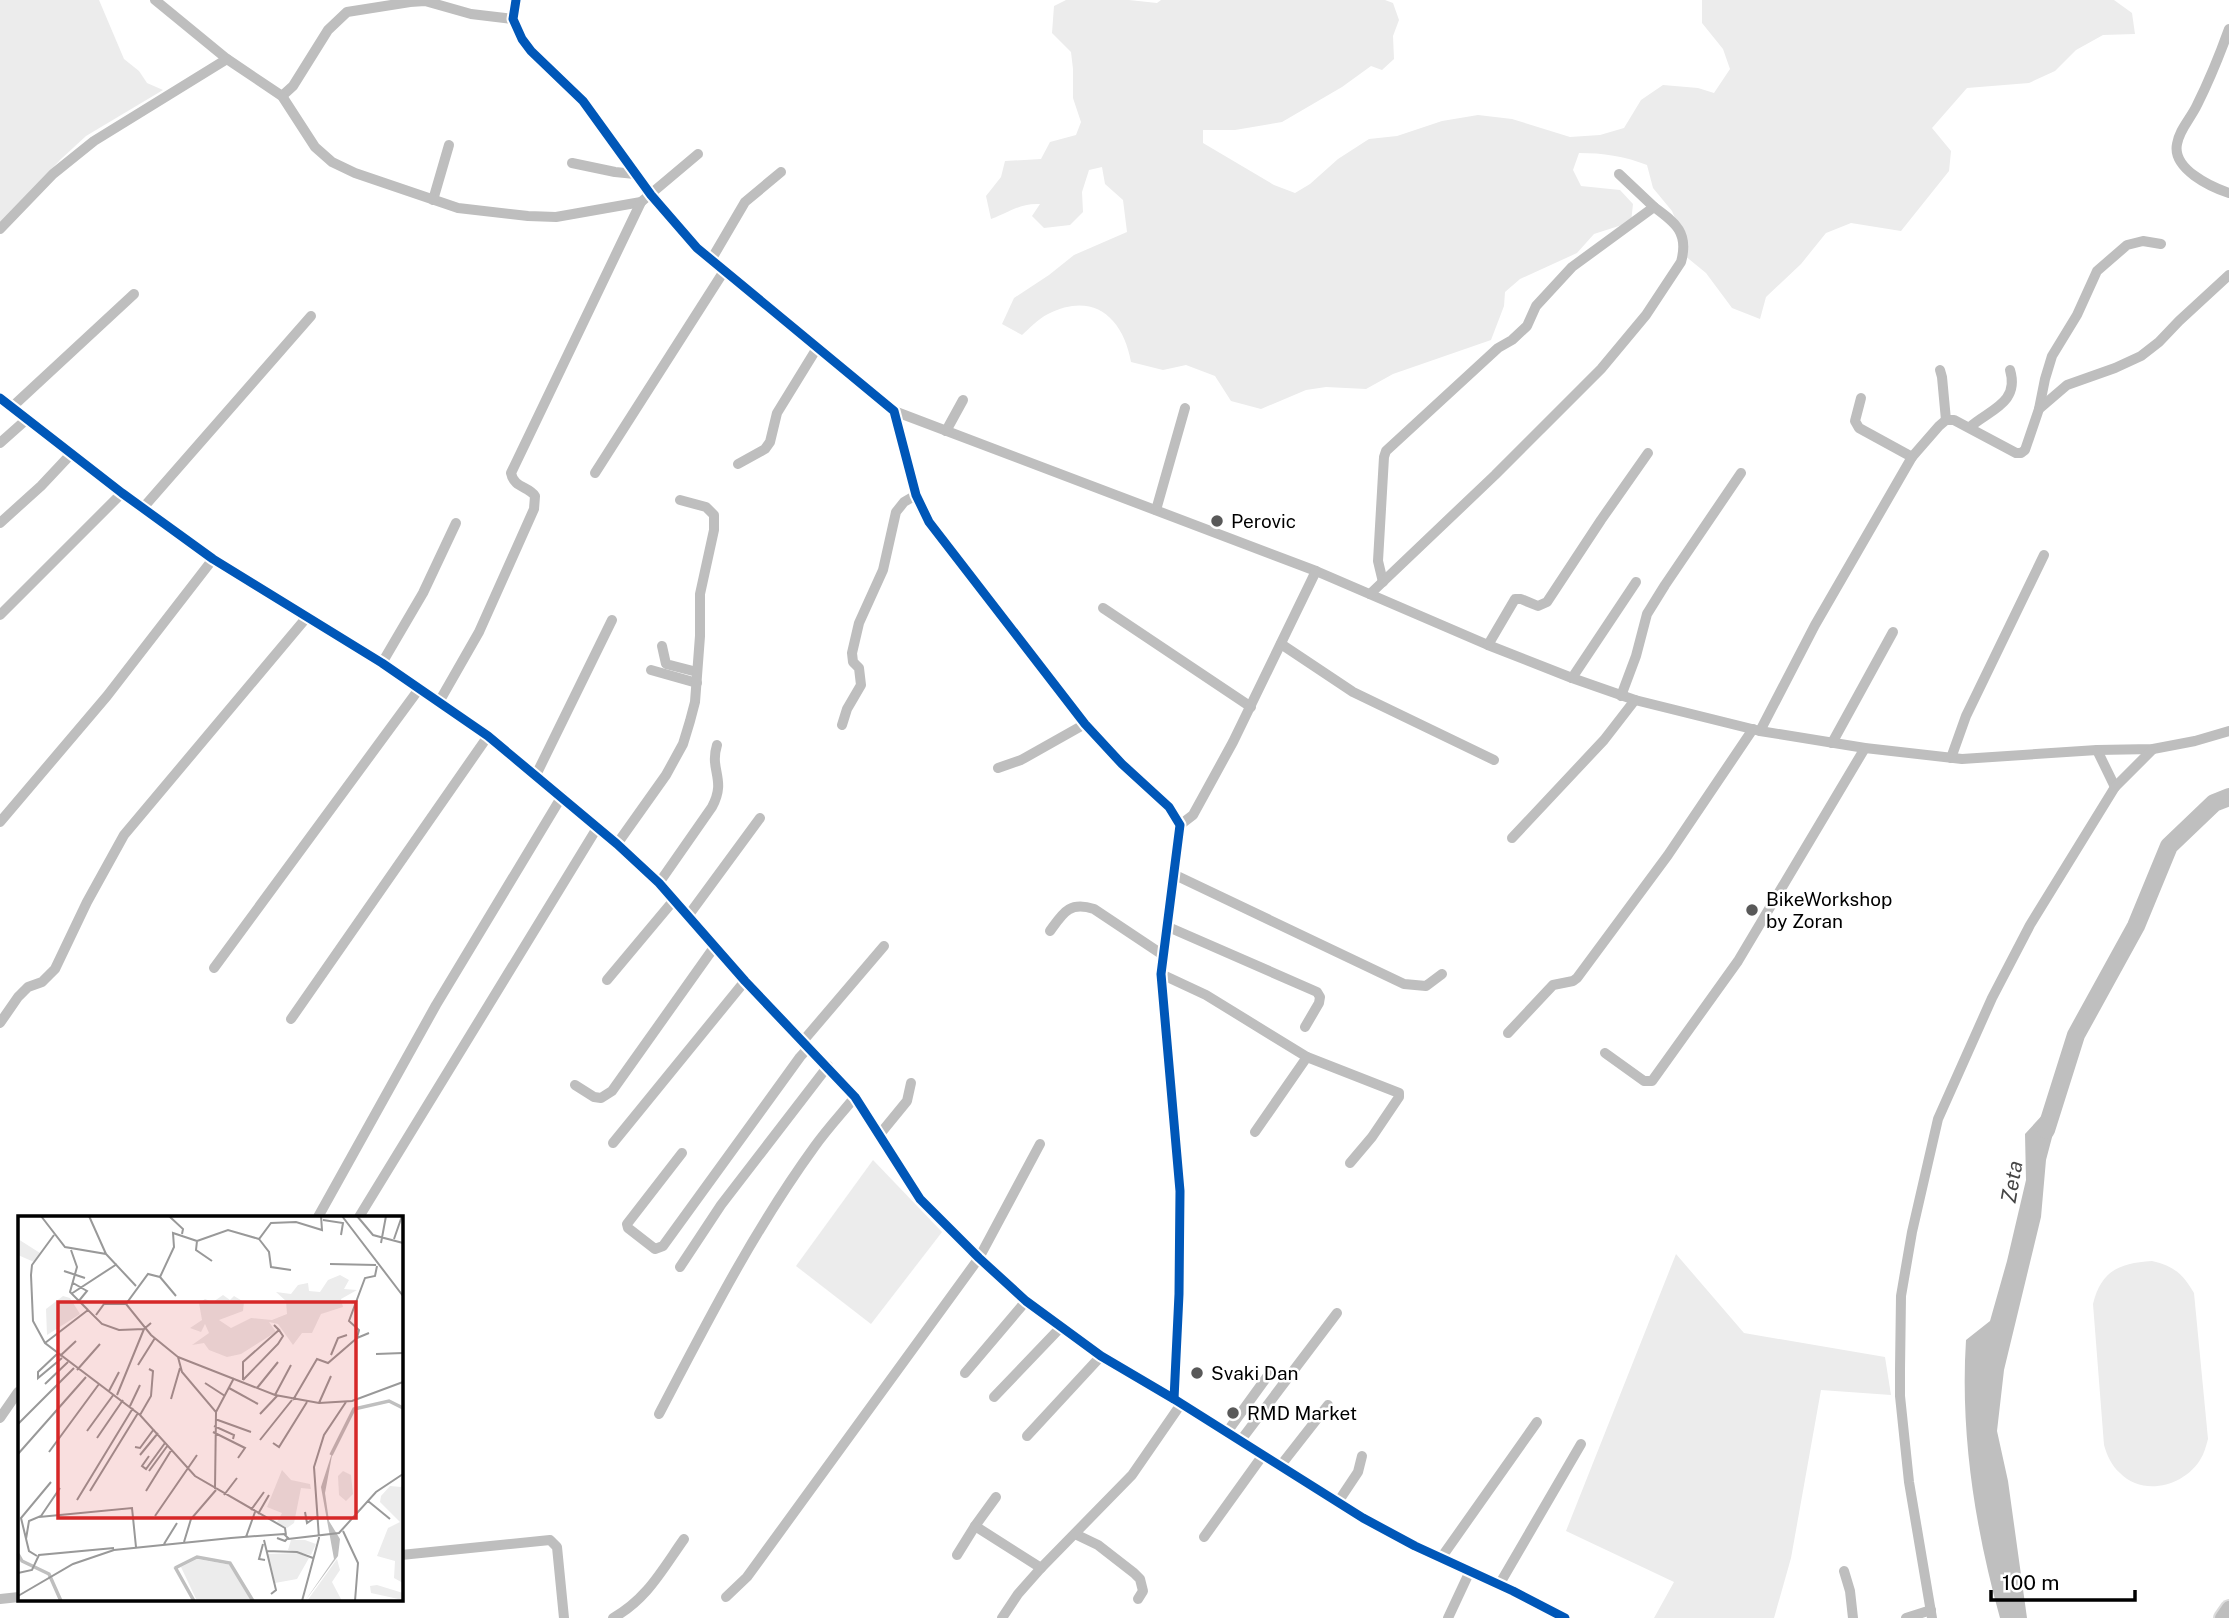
<svg xmlns="http://www.w3.org/2000/svg" width="2229" height="1618" viewBox="0 0 2229 1618" font-family="'Public Sans',sans-serif">
  <style>
    .green { fill: #ececec }
    .water { fill: #bfbfbf }
    .lines { fill: none; stroke-linecap: round; stroke-linejoin: round }
    .river { stroke: #bfbfbf; stroke-width: 18 }
    .major-casing { stroke: #dbdbdb; stroke-width: 18 }
    .minor { stroke: #bebebe; stroke-width: 10 }
    .major { stroke: #bebebe; stroke-width: 14 }
    .cycleway-casing { stroke: #fff; stroke-width: 13 }
    .cycleway { stroke: #0057b8; stroke-width: 9 }
    .poi-dot { fill: #595959; stroke: #fff; stroke-width: 2.5 }
    .labels { text-anchor: middle; stroke-width: 5; stroke-linejoin: round; paint-order: stroke }
    .poi-label { font-size: 19px; fill: #000; stroke: #fff; text-anchor: start }
    .water-label { font-size: 21px; font-style: italic; fill: #444; stroke: #fff }
    .inset-river { fill: none; stroke: #bfbfbf; stroke-width: 3.5 }
    .inset-road { fill: none; stroke: #999; stroke-width: 2 }
    .view { fill: #d62828; fill-opacity: 0.15; stroke: #d62828; stroke-width: 3.5 }
    .inset-edge { fill: none; stroke: #000; stroke-width: 3.5 }
  </style>
  <rect width="100%" height="100%" fill="#fff"/>
  <!-- green -->
  <g class="green">
    <polygon points="0,0 99,0 124,59 139,71 147,83 163,90 86,136 61,159 0,223"/>
    <path d="M1066,0h63l28,3 4,-3h224l8,3 6,17 -6,16 1,23 -12,11 -11,-4 -29,21 -60,35 -47,8h-32v13l71,42 21,8 15,-9 28,-25 31,-20 28,-3 45,-15 36,-6 34,4 58,18 30,-2 24,-7 17,-28 22,-15 35,3 16,5 16,-24 -7,-20 -21,-26v-23h412l18,13 3,21 -32,1 -27,15 -21,21 -26,12 -62,5 -35,40 19,23 -2,20 -48,60 -50,-8 -25,10 -25,31 -35,33 -6,22 -28,-11 -26,-35 -22,-18 -4,-25 -8,-19 -19,-23 -6,-23c-23,-9 -44,-12 -68,-12l-6,17 8,16 39,4 13,14 -2,18 -37,12 -17,19 -57,26 -15,13 -1,14 -13,34 -98,34 -27,15 -40,-2 -20,3 -45,19 -30,-8 -16,-25 -29,-11 -23,5 -32,-8c-8,-45 -38,-71 -83,-48 -10,5 -18,14 -26,21l-20,-11 12,-26 35,-23 25,-20 53,-23 -4,-32 -18,-16 -3,-17 -13,3 -7,22 1,20 -13,13 -26,3 -12,-12 8,-12c-21,-1 -29,8 -49,15l-5,-23 15,-19 4,-16 36,-2 9,-17 26,-7 5,-13 -8,-24v-29l-2,-17 -19,-19 2,-27z"/>
    <polygon points="873,1160 942,1232 871,1324 796,1266"/>
    <polygon points="1676,1254 1744,1333 1885,1357 1891,1395 1821,1390 1791,1558 1774,1618 1654,1618 1674,1582 1566,1531"/>
    <path d="M2152,1261c22,5 31,13 42,32l14,146c-2,7 -4,15 -8,21 -16,26 -57,37 -80,13 -9,-8 -13,-18 -16,-28l-11,-141c8,-33 26,-41 59,-43z"/>
  </g>
  <!-- water -->
  <path class="water" d="M2053,1108l6,3 -13,49 -5,57 -37,153 -7,61 11,50 19,137h-27c-25,-90 -40,-185 -34,-278l24,-19 17,-60 19,-81 -1,-46 21,-23z"/>
  <g class="lines">
    <!-- river -->
    <polyline class="river" points="2046,1130 2076,1035 2136,926 2169,846 2214,803 2229,797"/>
    <!-- major casing -->
    <g class="major-casing">
      <polyline id="major" points="2222,1618 2229,1608"/>
    </g>
    <!-- minor -->
    <g class="minor">
      <polyline points="155,0 227,59"/>
      <polyline points="516,0 513,19 522,39 531,51 583,101 651,195 697,248 894,411 916,495 929,522 1085,724 1122,764 1169,807 1180,825 1161,974 1180,1191 1179,1294 1174,1399"/>
      <path d="M2229,29c-9,25 -20,52 -32,76 -6,13 -18,25 -20,39 -5,25 34,43 52,49"/>
      <polyline points="282,96 293,86 328,30 347,12 410,2 425,1 471,14 513,19"/>
      <polyline points="572,163 615,172 635,174"/>
      <polyline points="433,200 449,145"/>
      <polyline points="0,229 53,174 94,141 227,59 282,96 315,147 332,162 355,173 458,208 528,216 556,217 641,202 698,154"/>
      <polyline points="711,260 745,202 781,172"/>
      <polyline points="1940,370 1942,377 1946,420"/>
      <polyline points="0,398 122,493 213,559 382,663 488,736 617,844 659,883 745,981 855,1097 920,1199 979,1258 1026,1301 1101,1356 1174,1399 1363,1518 1415,1546 1513,1591 1565,1618"/>
      <polyline points="1861,398 1855,421 1859,428 1912,457"/>
      <polyline points="12,407 134,294"/>
      <polyline points="2039,409 2045,379 2052,356 2077,315 2097,271 2127,245 2143,241 2161,244"/>
      <polyline points="894,411 1316,571 1488,645 1572,678 1635,700 1760,731 1865,748 1962,759 2097,750 2153,749 2195,741 2229,731"/>
      <path d="M1970,427c19,-17 50,-24 40,-57"/>
      <polyline points="946,431 963,400"/>
      <polyline points="0,443 27,419"/>
      <polyline points="738,464 765,449 770,442 777,413 817,348"/>
      <polyline points="595,473 724,271"/>
      <polyline points="142,509 311,316"/>
      <polyline points="1156,510 1185,408"/>
      <polyline points="0,523 41,486 72,453"/>
      <polyline points="1383,582 1378,561 1384,457 1386,451 1498,348 1512,340 1527,326 1536,306 1572,267 1654,207 1619,174"/>
      <path d="M1370,594l125,-119 106,-106 45,-54 35,-53c8,-29 -5,-39 -27,-55"/>
      <polyline points="1103,608 1251,707"/>
      <polyline points="0,615 122,493"/>
      <polyline points="1281,644 1353,692 1494,760"/>
      <polyline points="1488,645 1515,599 1521,599 1538,606 1547,602 1601,520 1648,453"/>
      <polyline points="662,646 666,664 697,672"/>
      <polyline points="382,663 423,593 456,523"/>
      <polyline points="651,670 697,683"/>
      <polyline points="1572,678 1636,582"/>
      <polyline points="1621,696 1636,656 1647,614 1665,585 1741,473"/>
      <path d="M439,702l40,-70 55,-123 1,-13c-7,-10 -21,-8 -24,-23l130,-271"/>
      <polyline points="842,725 847,709 861,685 859,668 853,662 852,653 859,623 883,570 896,512 904,502 916,495"/>
      <polyline points="1760,731 1815,625 1912,457 1939,426 1946,420 1954,420 2016,453 2021,453 2025,450 2039,409 2067,385 2115,368 2141,356 2159,342 2179,321 2229,275"/>
      <polyline points="1832,743 1893,632"/>
      <polyline points="2097,750 2115,787"/>
      <polyline points="1951,758 1966,716 2044,555"/>
      <polyline points="998,768 1021,760 1085,724"/>
      <polyline points="536,775 612,620"/>
      <polyline points="0,822 107,696 213,559"/>
      <polyline points="1180,825 1193,815 1233,742 1316,571"/>
      <polyline points="1512,838 1604,740 1635,700"/>
      <polyline points="617,844 666,775 683,744 690,721 695,702 700,636 700,594 714,530 714,515 706,507 680,500"/>
      <polyline points="1173,874 1404,984 1426,986 1442,974"/>
      <path d="M659,883l53,-76c15,-28 -3,-36 5,-62"/>
      <polyline points="688,916 760,818"/>
      <polyline points="1166,926 1317,992 1320,997 1319,1003 1305,1027"/>
      <path d="M1050,931c13,-18 19,-30 44,-22l69,46"/>
      <polyline points="214,968 419,689"/>
      <polyline points="1161,974 1206,995 1307,1057 1399,1093 1399,1097 1372,1137 1350,1163"/>
      <polyline points="607,980 674,900"/>
      <polyline points="291,1019 488,736"/>
      <polyline points="0,1023 18,997 28,987 42,982 55,969 87,902 124,835 307,617"/>
      <polyline points="1508,1033 1553,985 1573,981 1577,978 1668,855 1753,729"/>
      <polyline points="803,1041 884,946"/>
      <polyline points="1605,1053 1644,1081 1652,1081 1738,961 1865,748"/>
      <polyline points="575,1085 594,1097 601,1098 612,1091 715,946"/>
      <polyline points="1255,1132 1307,1057"/>
      <polyline points="880,1134 907,1101 911,1083"/>
      <polyline points="613,1143 745,981"/>
      <polyline points="682,1153 627,1224 628,1228 655,1249 663,1246 800,1057 809,1047"/>
      <polyline points="318,1217 436,1005 562,796"/>
      <polyline points="359,1217 597,828"/>
      <polyline points="680,1267 721,1205 828,1066"/>
      <polyline points="965,1373 1026,1301"/>
      <polyline points="994,1397 1061,1327"/>
      <path d="M659,1414c48,-92 95,-184 156,-268 12,-17 27,-33 40,-49"/>
      <polyline points="0,1418 18,1392"/>
      <polyline points="1227,1432 1272,1370"/>
      <polyline points="1027,1436 1101,1356"/>
      <polyline points="1241,1440 1337,1313"/>
      <polyline points="1281,1465 1328,1405"/>
      <polyline points="996,1497 975,1526 1041,1568"/>
      <polyline points="1338,1502 1358,1472 1362,1456"/>
      <polyline points="1075,1534 1098,1545 1134,1573 1140,1579 1143,1591 1138,1599"/>
      <polyline points="1204,1537 1263,1455"/>
      <polyline points="401,1555 550,1540 557,1547 564,1618"/>
      <polyline points="957,1555 975,1526"/>
      <polyline points="1441,1558 1537,1422"/>
      <polyline points="1844,1571 1850,1591 1853,1618"/>
      <polyline points="1499,1585 1581,1444"/>
      <polyline points="726,1597 747,1577 979,1258 1040,1144"/>
      <polyline points="0,1599 19,1597"/>
      <path d="M613,1618c34,-19 49,-48 71,-79"/>
      <polyline points="1002,1618 1018,1594 1041,1568 1132,1475 1181,1404"/>
      <polyline points="1448,1618 1470,1571"/>
      <polyline points="1906,1618 1931,1610"/>
      <polyline points="1932,1618 1909,1482 1900,1396 1900,1369 1901,1296 1912,1232 1938,1119 1992,998 2030,925 2115,787 2153,749"/>
    </g>
    <!-- major -->
    <use href="#major" class="major"/>
    <!-- cycleway casing -->
    <g class="cycleway-casing">
      <g id="cycleway">
        <polyline points="516,0 513,19 522,39 531,51 583,101 651,195 697,248 894,411 916,495 929,522 1085,724 1122,764 1169,807 1180,825 1161,974 1180,1191 1179,1294 1174,1399"/>
        <polyline points="0,398 122,493 213,559 382,663 488,736 617,844 659,883 745,981 855,1097 920,1199 979,1258 1026,1301 1101,1356 1174,1399 1363,1518 1415,1546 1513,1591 1565,1618"/>
      </g>
    </g>
    <!-- cycleway -->
    <use href="#cycleway" class="cycleway"/>
  </g>
  <!-- markers -->
  <g class="poi-dot">
    <circle cx="1217" cy="521" r="7"/>
    <circle cx="1752" cy="910" r="7"/>
    <circle cx="1197" cy="1373" r="7"/>
    <circle cx="1233" cy="1413" r="7"/>
  </g>
  <g class="labels">
    <!-- poi labels -->
    <g class="poi-label">
      <text x="1231" y="528">Perovic</text>
      <text x="1766" y="906">BikeWorkshop<tspan x="1766" dy="22">by Zoran</tspan></text>
      <text x="1211" y="1380">Svaki Dan</text>
      <text x="1247" y="1420">RMD Market</text>
    </g>
    <!-- water labels -->
    <g class="water-label">
      <text transform="translate(2012 1182) rotate(-80)" y="7">Zeta</text>
    </g>
  </g>
  <!-- overview -->
  <g transform="translate(18 1216)">
    <rect width="385" height="385" fill="#fff"/>
    <path d="M0,23l22,14 -6,9 -16,-7zM322,59l9,5 -5,9 13,1 -16,9 2,8 -22,7 -9,19h-10l-9,12 -15,-21 -9,-2 7,10 -35,22 -14,3 -18,-7 -5,-7 -12,2 17,-12 -4,-9 -4,8 -11,-4 12,-8 -3,-17 6,-4 8,3 10,-7 7,5 4,-4 10,6 -1,9 -24,9 12,8 20,-10 21,2 15,-6 -1,-13 -10,-9 15,2 7,-9 10,-2 1,8 11,1 8,-12zM45,80l7,2 10,16 -33,21 -1,-26zM264,254l9,10 19,4 1,5 -10,-1 -7,35 -7,5 -10,-6 5,-9 -15,-6zM325,255l8,4 2,19 -7,7 -7,-6 -1,-19zM385,266v101l-9,-5 1,-17 -18,-5 11,-28 12,-6 -20,-20 1,-6 9,-10 11,1zM273,324h14l11,4 -5,11 -23,-5zM280,337l11,5 -12,21 -22,4 -8,-29zM179,343l34,6 20,36h-54l-16,-34zM319,343l3,11 -8,12 10,19h-35zM359,369l26,8v7l-32,-7 -1,-7z" fill="#ececec"/>
    <path d="M315,234l-8,43 4,28 11,18 -2,17 -33,45 29,-42 -13,-72z" fill="#bfbfbf"/>
    <path class="inset-river" d="M313,239l23,-46 35,-8 14,7M0,338l4,7 27,13 12,27M157,351l19,34M157,352l22,-11 33,6 23,38"/>
    <path class="inset-road" d="M23,0l24,31 41,7 30,32M71,0l17,38M151,0l14,13 -1,5M324,0l61,80M339,0l16,19 30,8M305,4l20,3 -2,12M36,19l-22,30 -1,10 2,46 12,22 95,72 55,61 90,52 1,7M241,23l10,13 2,15 20,3M376,23l8,-23M179,25l-24,-8 1,14 -14,30 -12,-3 -22,30 25,31 27,22 4,15 34,40 -1,77M179,25l31,-11 31,9 12,-16 25,-1 26,8 -1,-14M179,25l-1,9 16,11M363,27l5,-27M53,34l6,17 -7,25 18,18M312,48l46,1M46,55l21,7M142,61l16,19M55,67l14,8 -9,11M53,78l46,-30M78,99l8,-11h22M351,117l-12,5 2,-8 -10,-9 16,-43 10,-2 2,-10M27,127l43,-33 14,14 17,6 25,-1 7,-6M39,138l-19,18v6l24,-20M358,138l27,-1M313,139l7,-17 9,-3M42,140l16,-15M160,141l97,38 44,8 33,-2 51,-19M120,149l17,-27M59,154l23,-26M225,164v-18l36,-32 -5,-5M225,164l35,-36 5,-8 -4,-6M187,167l20,13M27,168l23,-22M211,172l29,16M239,172l21,-26M91,175l10,-19M99,179l27,-66M257,179l16,-30M153,183l9,-31M275,184l24,-41 11,4 29,-25M301,187l12,-27M112,190l10,-21M198,196l18,-34M242,198l17,-18M122,199l11,-19 2,-25 -4,-2M197,203l36,13M0,208l56,-56M196,210l20,9 -1,4M69,215l27,-37M195,216l32,16 -7,10M79,222l26,-38M242,224l32,-40M255,227l6,4 28,-45M117,231l5,1 14,-19M31,236l50,-68M0,238l68,-77M122,239l18,-22M131,240l-7,10 4,3 19,-26M131,255l19,-26M72,275l48,-78M128,275l26,-42M206,279l13,-17M59,284l56,-92M350,285l22,18M233,294l13,-18M287,296l2,11 9,-6M240,298l11,-19M137,300l42,-61M21,301l93,-9 4,39M325,315l15,32 -3,38M228,321l9,-25M8,323l3,-18 12,-5 19,-28M270,323l51,-6 37,-41 27,-18M246,324l12,50 -5,4M166,326l7,-23 25,-29M146,328l13,-21M245,328l-4,15 6,1M248,335l31,1 16,6M19,340l-8,-5 -8,-33 30,-36M0,357l14,-3 7,-15 75,-7M0,380l55,-32 41,-14 117,-12 53,-4 4,4 -3,3 -8,-3M284,385l17,-63 -5,-71 10,-32 22,-33"/>
    <path class="view" d="M40,86h298v216h-298z"/>
    <rect width="385" height="385" class="inset-edge"/>
  </g>
  <!-- scale -->
  <path d="M1991 1590v10h144v-10" fill="none" stroke="#000000" stroke-width="3.5"/>
  <text x="2002" y="1590" font-size="21" fill="#000000" stroke="#ffffff" stroke-width="5" paint-order="stroke">100 m</text>
</svg>
